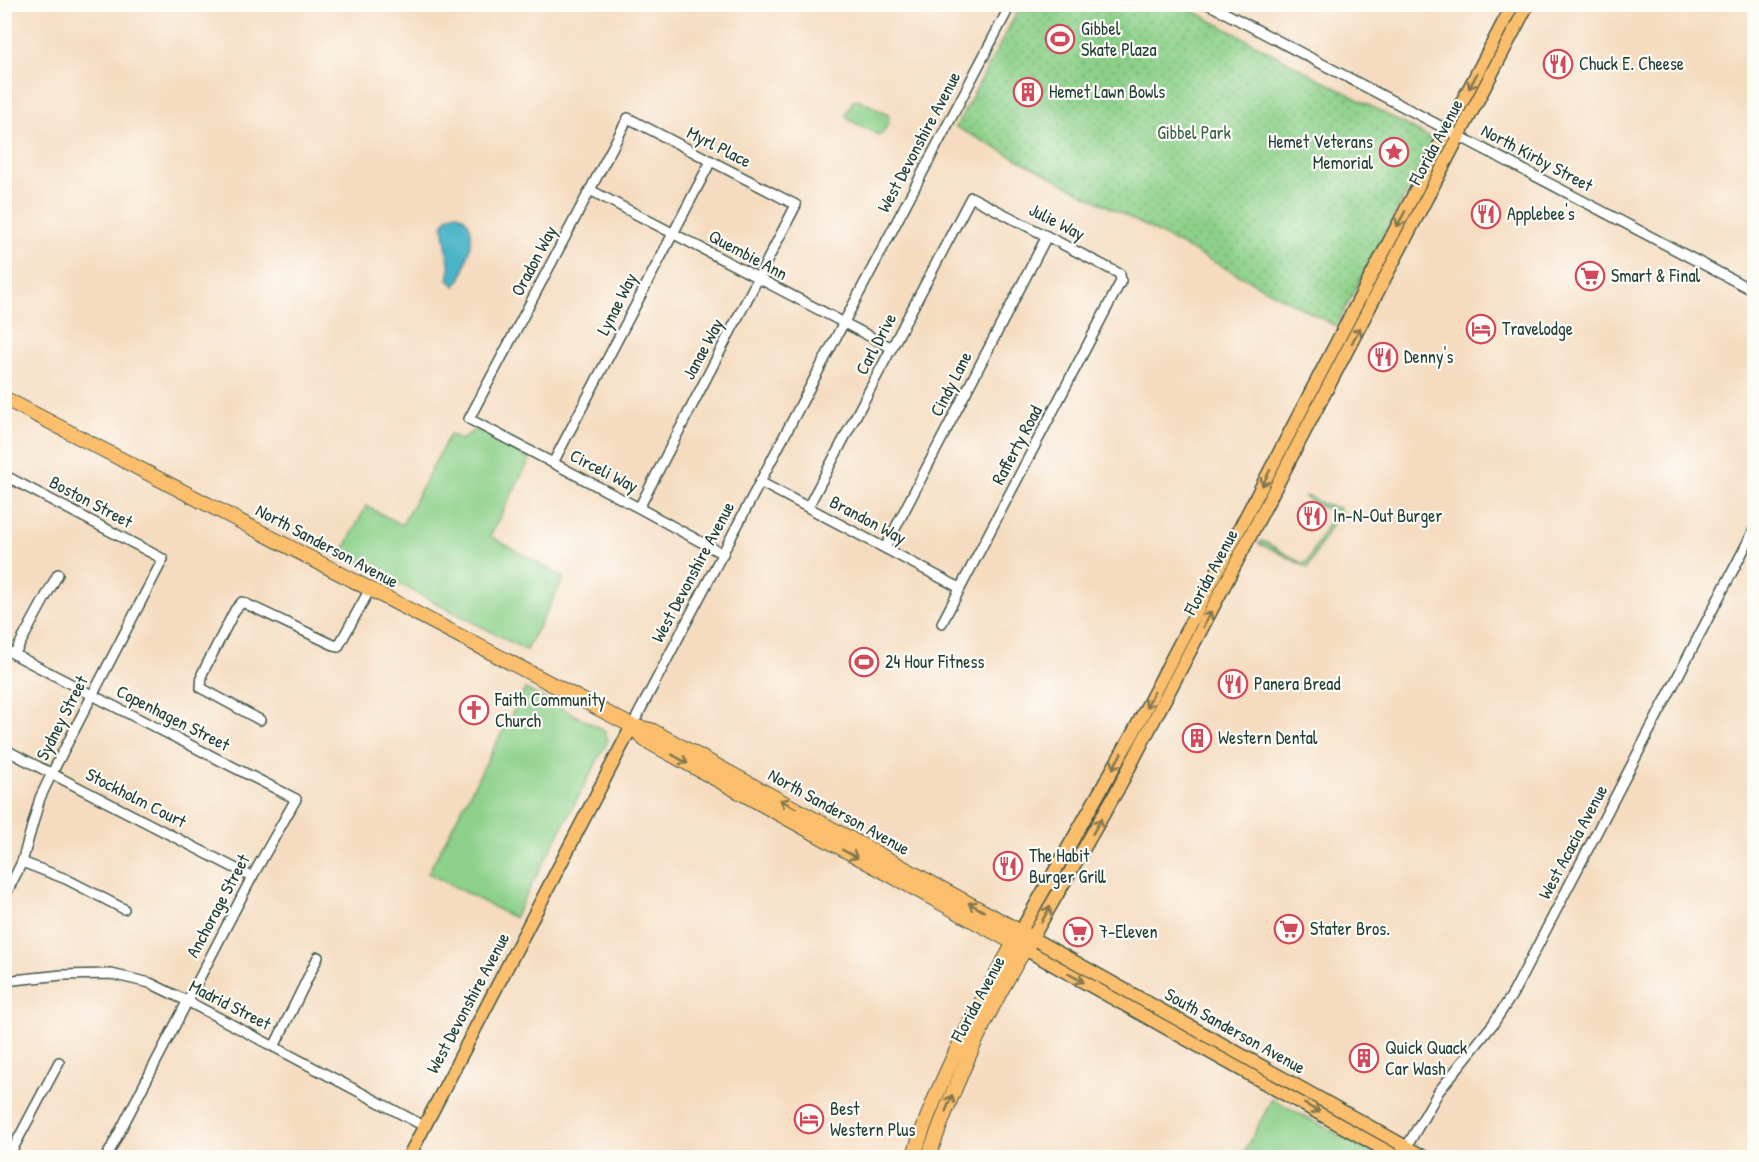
<svg xmlns="http://www.w3.org/2000/svg" width="1759" height="1162" viewBox="0 0 1759 1162" font-family="'Patrick Hand',sans-serif">
  <style>
    .green { fill: #8cd089; stroke: #56865e; stroke-width: 1.5 }
    .park { fill: url(#park-dots); stroke: #56865e; stroke-width: 1.5 }
    .water { fill: #4ab4c8; stroke: #34787e; stroke-width: 1.5 }
    .lines { fill: none; stroke-linecap: round; stroke-linejoin: round }
    .minor-casing { stroke: #3f5549; stroke-width: 12 }
    .major-casing { stroke: #3f5549; stroke-width: 15 }
    .highway-casing { stroke: #3f5549; stroke-width: 16 }
    .minor { stroke: #fff; stroke-width: 9 }
    .major { stroke: #fabe6d; stroke-width: 12 }
    .highway { stroke: #fabe6d; stroke-width: 14 }
    .oneway { stroke: #82774e }
    .labels { text-anchor: middle; stroke-width: 4.5; stroke-linejoin: round; paint-order: stroke }
    .poi-label { font-size: 18px; fill: #1f3d34; stroke: #fdfcf7; text-anchor: start }
    .park-label { font-size: 18px; fill: #3a6249; stroke: #fdfcf7 }
    .street-label { font-size: 18px; fill: #1f3d34; stroke: #fdfcf7 }
  </style>
  <defs>
    <pattern id="park-dots" width="8" height="8" patternUnits="userSpaceOnUse" patternTransform="scale(1.5)"><rect width="8" height="8" fill="#8cd089"/><path d="M2 2h.1M6 6h.1" fill="none" stroke="#72aa71" stroke-width="1.8" stroke-linecap="round"/></pattern>
  </defs>
  <rect width="100%" height="100%" fill="#fdfcf7"/>
  <filter id="ink" filterUnits="userSpaceOnUse"><feTurbulence type="fractalNoise" baseFrequency=".0167" numOctaves="2"/><feDisplacementMap in="SourceGraphic" scale="12" xChannelSelector="R" yChannelSelector="G"/><feConvolveMatrix kernelMatrix="1 2 1 2 8 2 1 2 1" color-interpolation-filters="sRGB"/></filter>
  <filter id="wash" filterUnits="userSpaceOnUse"><feTurbulence type="fractalNoise" baseFrequency=".008" numOctaves="4" result="noise"/><feDisplacementMap in="SourceGraphic" scale="24" xChannelSelector="R" yChannelSelector="G"/><feGaussianBlur stdDeviation="1.35" result="paint"/><feColorMatrix in="noise" values="0 0 0 0 0 0 0 0 0 0 0 0 0 0 0 0 0 1.4 0 .05"/><feComposite in="paint" operator="in"/></filter>
  <g filter="url(#wash)">
    <rect width="100%" height="100%" fill="#f5dcc0"/>
    <!-- green -->
    <g class="green">
      <polygon points="858,99 888,115 889,121 883,133 878,135 848,119 846,115 853,101"/>
      <polygon points="476,429 530,459 490,536 564,578 526,650 342,554 366,506 402,525 450,434 461,440"/>
      <polygon points="1304,496 1309,497 1321,503 1338,508 1341,510 1342,516 1337,514 1308,568 1278,552 1259,544 1261,541 1265,542 1302,563 1307,562 1332,516 1328,509 1314,504"/>
      <polygon points="525,689 605,731 608,741 514,918 428,873"/>
      <polygon points="1272,1099 1379,1156 1379,1157 1242,1157"/>
    </g>
    <!-- park -->
    <polygon class="park" points="1180,4 1430,138 1430,148 1336,326 956,127 1021,5"/>
    <!-- water -->
    <path class="water" d="M456,213c21,9 16,29 11,46 -3,11 -4,19 -12,27l-7,-6 2,-11 -7,-43c2,-8 6,-11 13,-13z"/>
  </g>
  <g filter="url(#ink)">
    <g class="lines">
      <!-- minor casing -->
      <g class="minor-casing">
        <g id="minor">
          <polyline points="1208,4 1754,291"/>
          <polyline points="590,190 892,348"/>
          <polyline points="553,463 711,161"/>
          <polyline points="4,475 163,559 52,773 40,798 22,862 4,898"/>
          <polyline points="760,482 960,588"/>
          <polyline points="808,507 971,197 1120,274 1121,281 942,623"/>
          <polyline points="639,508 796,205 628,118 469,419 639,508 723,554"/>
          <polyline points="885,548 1047,236"/>
          <polyline points="4,649 92,695 296,799 252,877 106,1158"/>
          <polyline points="15,653 58,574"/>
          <polyline points="260,720 201,688 202,674 235,610 242,602 338,647 370,589"/>
          <polyline points="632,726 1011,4"/>
          <polyline points="4,749 252,877"/>
          <polyline points="22,862 66,879 124,909"/>
          <polyline points="4,981 62,975 111,974 150,983 187,1001 424,1126"/>
          <polyline points="274,1047 318,957"/>
          <polyline points="1403,1153 1439,1091 1493,1024 1512,995 1754,530"/>
          <polyline points="8,1158 59,1062"/>
        </g>
      </g>
      <!-- major casing -->
      <g class="major-casing">
        <g id="major">
          <polyline points="408,1158 632,726"/>
          <polyline points="1399,1158 1014,943 1132,735 1513,4"/>
          <polyline points="1426,1158 1032,938 1118,789 1528,4"/>
        </g>
      </g>
      <!-- highway casing -->
      <g class="highway-casing">
        <g id="highway">
          <path d="M4,398l628,328 19,4 381,208c-44,68 -76,143 -104,220"/>
          <path d="M632,726l13,14 369,203c-39,69 -77,139 -101,215"/>
        </g>
      </g>
      <!-- minor -->
      <use href="#minor" class="minor"/>
      <!-- major -->
      <use href="#major" class="major"/>
      <!-- highway -->
      <use href="#highway" class="highway"/>
    </g>
    <!-- one-way arrows -->
    <defs><path id="oneway-shaft" d="M-6 0H5M1.5-3L5.5 0L1.5 3" fill="none" stroke-width="1.6" stroke-linecap="round" stroke-linejoin="round" transform="scale(1.5)"/></defs>
    <g class="oneway">
      <use href="#oneway-shaft" transform="translate(1473 81) rotate(118)"/>
      <use href="#oneway-shaft" transform="translate(1401 219) rotate(118)"/>
      <use href="#oneway-shaft" transform="translate(1356 335) rotate(-62)"/>
      <use href="#oneway-shaft" transform="translate(1266 478) rotate(117)"/>
      <use href="#oneway-shaft" transform="translate(1207 619) rotate(-62)"/>
      <use href="#oneway-shaft" transform="translate(1150 700) rotate(118)"/>
      <use href="#oneway-shaft" transform="translate(680 759) rotate(29)"/>
      <use href="#oneway-shaft" transform="translate(1117 761) rotate(119)"/>
      <use href="#oneway-shaft" transform="translate(788 804) rotate(-152)"/>
      <use href="#oneway-shaft" transform="translate(1097 826) rotate(-60)"/>
      <use href="#oneway-shaft" transform="translate(850 854) rotate(29)"/>
      <use href="#oneway-shaft" transform="translate(976 907) rotate(-151)"/>
      <use href="#oneway-shaft" transform="translate(1046 914) rotate(-60)"/>
      <use href="#oneway-shaft" transform="translate(1076 978) rotate(29)"/>
      <use href="#oneway-shaft" transform="translate(949 1103) rotate(-68)"/>
      <use href="#oneway-shaft" transform="translate(1312 1108) rotate(29)"/>
    </g>
  </g>
  <!-- icons -->
  <defs>
    <g id="stadium-ring" transform="scale(1.5)"><circle r="9.5" fill="#fdfcf7" stroke="#d1495b" stroke-width="1.5"/><path d="M0-5a6.5 5 0 1 0 0 10a6.5 5 0 1 0 0-10ZM-3.5-1.8h7v3.6h-7Z" fill="#d1495b"/></g>
    <g id="restaurant-ring" transform="scale(1.5)"><circle r="9.5" fill="#fdfcf7" stroke="#d1495b" stroke-width="1.5"/><path d="M-5-6h1v4h1v-4h1v4h1v-4h1v5L-1.5 .5V6h-2V.5L-5-1ZM5-6V6H3V1.5H1.5Q1.5-4 5-6Z" fill="#d1495b"/></g>
    <g id="building-ring" transform="scale(1.5)"><circle r="9.5" fill="#fdfcf7" stroke="#d1495b" stroke-width="1.5"/><path d="M-4-6H4V6H1V3H-1V6H-4ZM-2.5-4.3h1.7v1.8h-1.7ZM.8-4.3h1.7v1.8H.8ZM-2.5-1h1.7V.8h-1.7ZM.8-1h1.7V.8H.8Z" fill="#d1495b"/></g>
    <g id="sight-ring" transform="scale(1.5)"><circle r="9.5" fill="#fdfcf7" stroke="#d1495b" stroke-width="1.5"/><path d="M0-6L1.8-2.2L6-1.7L2.9 1.2L3.7 5.4L0 3.3L-3.7 5.4L-2.9 1.2L-6-1.7L-1.8-2.2Z" fill="#d1495b"/></g>
    <g id="supermarket-ring" transform="scale(1.5)"><circle r="9.5" fill="#fdfcf7" stroke="#d1495b" stroke-width="1.5"/><path d="M-6-5.5h2.5l.6 2H6L4.5 2H-2.5L-4.4-4H-6ZM-1.5 3.2a1.3 1.3 0 1 0 .1 0ZM3 3.2a1.3 1.3 0 1 0 .1 0Z" fill="#d1495b"/></g>
    <g id="hotel-ring" transform="scale(1.5)"><circle r="9.5" fill="#fdfcf7" stroke="#d1495b" stroke-width="1.5"/><path d="M-6-4.5h1.5V1H6V5H4.5V3h-9V5H-6ZM-4 0a1.8 1.8 0 1 1 3.6 0ZM.5 0V-2.5h3Q6-2.5 6 0Z" fill="#d1495b"/></g>
    <g id="church-ring" transform="scale(1.5)"><circle r="9.5" fill="#fdfcf7" stroke="#d1495b" stroke-width="1.5"/><path d="M-1.2-6h2.4v3.5h3.3v2.4h-3.3V6h-2.4V-.1h-3.3v-2.4h3.3Z" fill="#d1495b"/></g>
  </defs>
  <g fill-rule="evenodd">
    <use href="#stadium-ring" x="1060" y="39"/>
    <use href="#restaurant-ring" x="1558" y="64"/>
    <use href="#building-ring" x="1028" y="92"/>
    <use href="#sight-ring" x="1394" y="152"/>
    <use href="#restaurant-ring" x="1486" y="214"/>
    <use href="#supermarket-ring" x="1590" y="276"/>
    <use href="#hotel-ring" x="1481" y="329"/>
    <use href="#restaurant-ring" x="1383" y="357"/>
    <use href="#restaurant-ring" x="1312" y="516"/>
    <use href="#stadium-ring" x="864" y="662"/>
    <use href="#restaurant-ring" x="1233" y="684"/>
    <use href="#church-ring" x="474" y="710"/>
    <use href="#building-ring" x="1197" y="738"/>
    <use href="#restaurant-ring" x="1008" y="866"/>
    <use href="#supermarket-ring" x="1289" y="929"/>
    <use href="#supermarket-ring" x="1078" y="932"/>
    <use href="#building-ring" x="1364" y="1058"/>
    <use href="#hotel-ring" x="809" y="1119"/>
  </g>
  <g class="labels">
    <!-- poi labels -->
    <g class="poi-label">
      <text x="1081" y="35">Gibbel<tspan x="1081" dy="21">Skate Plaza</tspan></text>
      <text x="1579" y="70">Chuck E. Cheese</text>
      <text x="1049" y="98">Hemet Lawn Bowls</text>
      <text x="1373" y="148" text-anchor="end">Hemet Veterans<tspan x="1373" dy="21">Memorial</tspan></text>
      <text x="1507" y="220">Applebee's</text>
      <text x="1611" y="282">Smart &amp; Final</text>
      <text x="1502" y="335">Travelodge</text>
      <text x="1404" y="363">Denny's</text>
      <text x="1333" y="522">In-N-Out Burger</text>
      <text x="885" y="668">24 Hour Fitness</text>
      <text x="1254" y="690">Panera Bread</text>
      <text x="495" y="706">Faith Community<tspan x="495" dy="21">Church</tspan></text>
      <text x="1218" y="744">Western Dental</text>
      <text x="1029" y="862">The Habit<tspan x="1029" dy="21">Burger Grill</tspan></text>
      <text x="1310" y="935">Stater Bros.</text>
      <text x="1099" y="938">7-Eleven</text>
      <text x="1385" y="1054">Quick Quack<tspan x="1385" dy="21">Car Wash</tspan></text>
      <text x="830" y="1115">Best<tspan x="830" dy="21">Western Plus</tspan></text>
    </g>
    <!-- park labels -->
    <g class="park-label">
      <text x="1194" y="139">Gibbel Park</text>
    </g>
    <!-- street labels -->
    <g class="street-label">
      <text transform="translate(919 142) rotate(-62)" y="6">West Devonshire Avenue</text>
      <text transform="translate(1436 142) rotate(-62)" y="6">Florida Avenue</text>
      <text transform="translate(719 147) rotate(27)" y="6">Myrl Place</text>
      <text transform="translate(1537 158) rotate(28)" y="6">North Kirby Street</text>
      <text transform="translate(1057 222) rotate(27)" y="6">Julie Way</text>
      <text transform="translate(748 255) rotate(28)" y="6">Quembie Ann</text>
      <text transform="translate(534 261) rotate(-62)" y="6">Oradon Way</text>
      <text transform="translate(617 304) rotate(-63)" y="6">Lynae Way</text>
      <text transform="translate(876 344) rotate(-62)" y="6">Carl Drive</text>
      <text transform="translate(703 349) rotate(-62)" y="6">Janae Way</text>
      <text transform="translate(951 384) rotate(-63)" y="6">Cindy Lane</text>
      <text transform="translate(1017 445) rotate(-62)" y="6">Rafferty Road</text>
      <text transform="translate(604 471) rotate(27)" y="6">Circeli Way</text>
      <text transform="translate(91 502) rotate(28)" y="6">Boston Street</text>
      <text transform="translate(868 520) rotate(28)" y="6">Brandon Way</text>
      <text transform="translate(327 546) rotate(28)" y="6">North Sanderson Avenue</text>
      <text transform="translate(693 572) rotate(-62)" y="6">West Devonshire Avenue</text>
      <text transform="translate(1211 572) rotate(-62)" y="6">Florida Avenue</text>
      <text transform="translate(62 718) rotate(-63)" y="6">Sydney Street</text>
      <text transform="translate(173 718) rotate(27)" y="6">Copenhagen Street</text>
      <text transform="translate(136 798) rotate(27)" y="6">Stockholm Court</text>
      <text transform="translate(839 812) rotate(29)" y="6">North Sanderson Avenue</text>
      <text transform="translate(1573 842) rotate(-62)" y="6">West Acacia Avenue</text>
      <text transform="translate(218 906) rotate(-62)" y="6">Anchorage Street</text>
      <text transform="translate(978 999) rotate(-62)" y="6">Florida Avenue</text>
      <text transform="translate(468 1003) rotate(-62)" y="6">West Devonshire Avenue</text>
      <text transform="translate(230 1005) rotate(27)" y="6">Madrid Street</text>
      <text transform="translate(1235 1031) rotate(29)" y="6">South Sanderson Avenue</text>
    </g>
  </g>
  <!-- margin -->
  <rect width="1759" height="1162" fill="none" stroke="#fdfcf7" stroke-width="24"/>
</svg>
